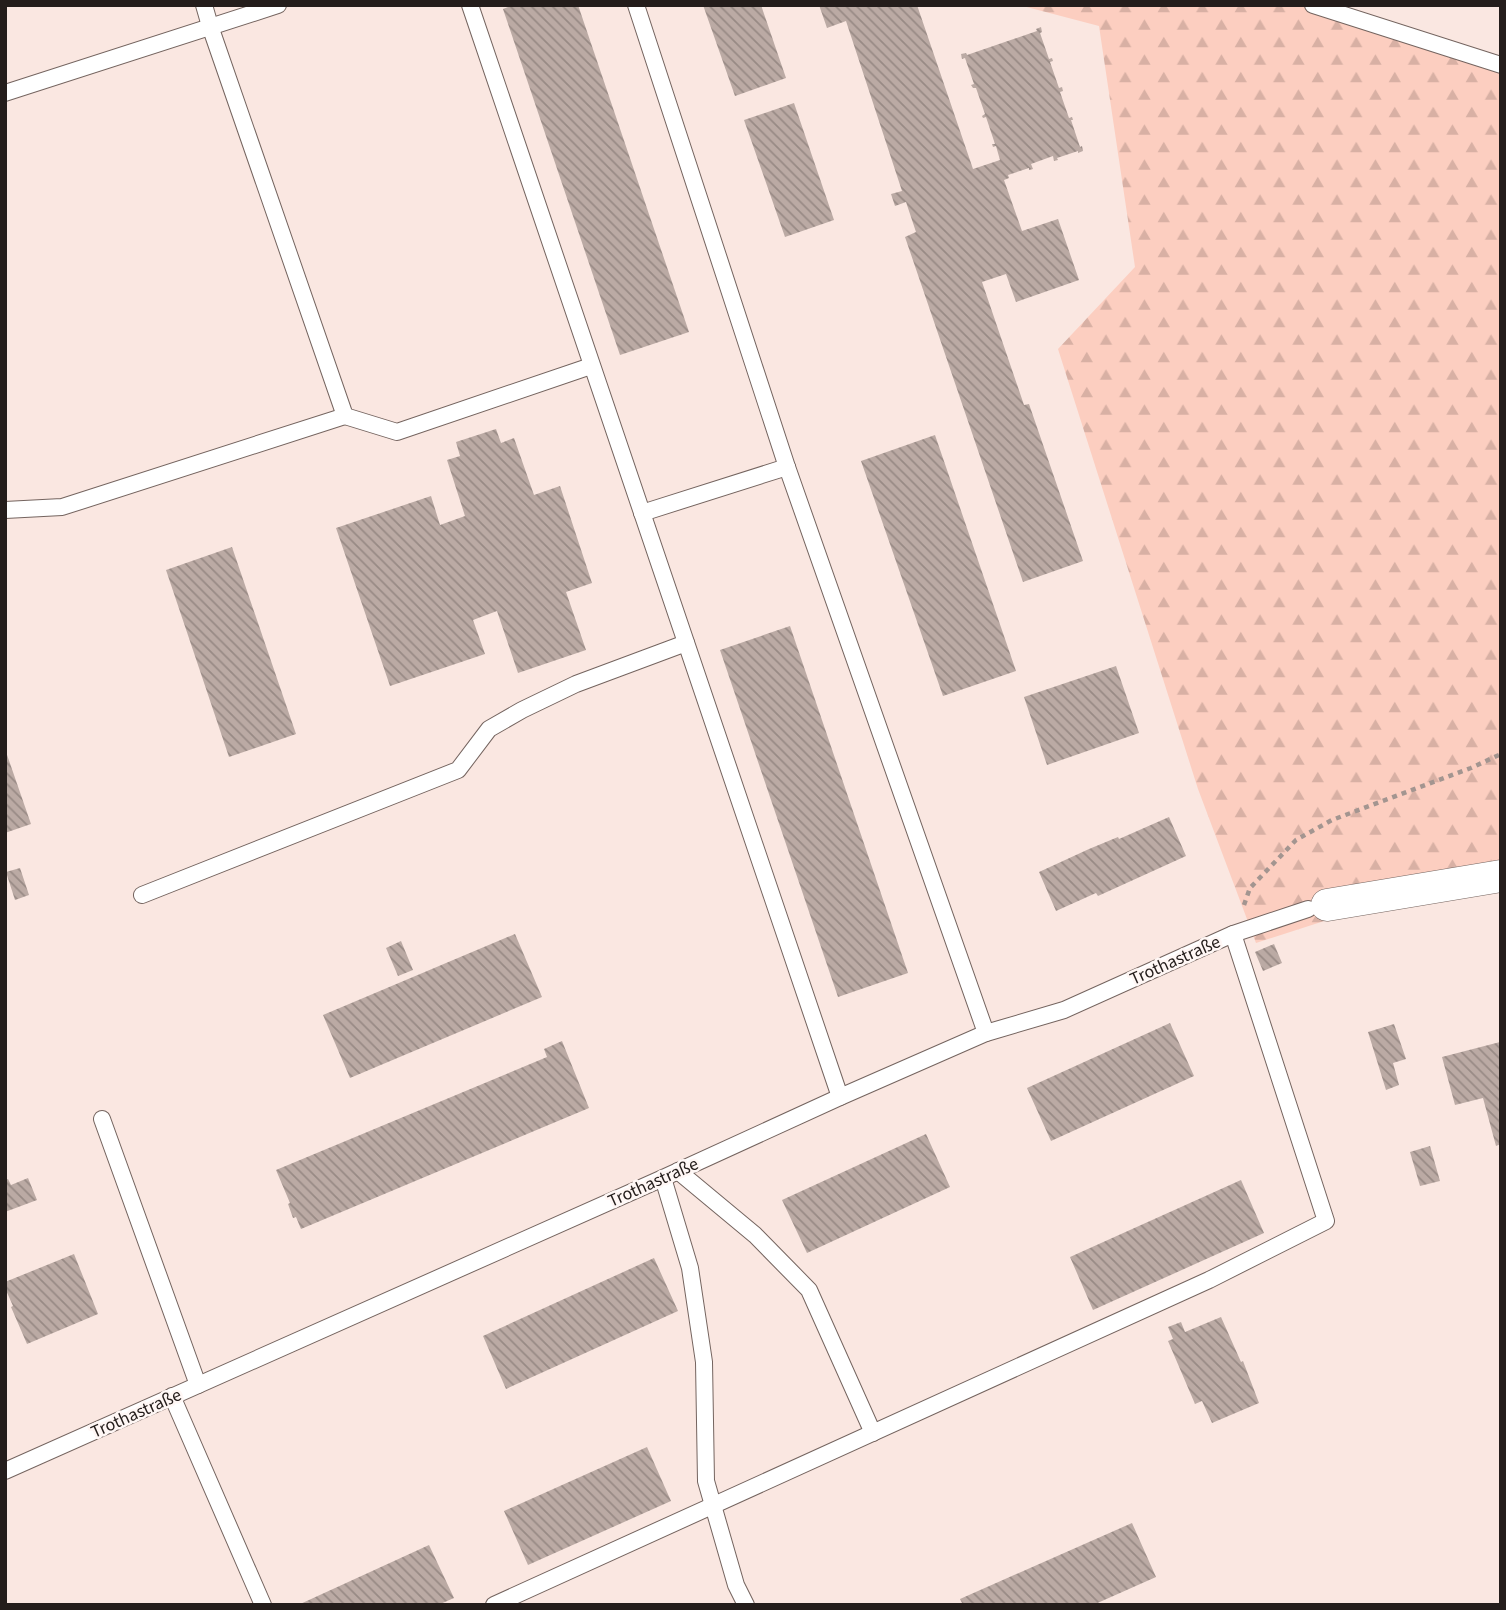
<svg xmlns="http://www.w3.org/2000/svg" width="1506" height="1610" viewBox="0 0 1506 1610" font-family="'Source Sans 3',sans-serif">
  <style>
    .forest { fill: url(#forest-firs) }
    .building { fill: url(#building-back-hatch) }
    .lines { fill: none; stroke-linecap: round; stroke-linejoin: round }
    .lane-casing { stroke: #74645f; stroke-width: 18 }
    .street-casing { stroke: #74645f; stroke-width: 33 }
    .path { stroke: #a39590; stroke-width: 4.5; stroke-dasharray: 5 5; stroke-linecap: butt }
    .lane { stroke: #fff; stroke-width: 16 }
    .street { stroke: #fff; stroke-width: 32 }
    .labels { text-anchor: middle; stroke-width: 5; stroke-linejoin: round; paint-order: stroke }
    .street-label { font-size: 18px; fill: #241d1b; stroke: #fff7f5 }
  </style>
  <defs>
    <pattern id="forest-firs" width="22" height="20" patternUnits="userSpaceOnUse" patternTransform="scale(1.75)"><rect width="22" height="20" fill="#fccec0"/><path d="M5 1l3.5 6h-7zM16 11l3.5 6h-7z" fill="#d8b0a4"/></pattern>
    <pattern id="building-back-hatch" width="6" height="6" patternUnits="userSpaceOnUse" patternTransform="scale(1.75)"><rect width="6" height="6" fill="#bbaaa4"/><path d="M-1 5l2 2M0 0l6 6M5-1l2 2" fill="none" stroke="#988a85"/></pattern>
  </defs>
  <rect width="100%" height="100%" fill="#fae7e1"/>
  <!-- forest -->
  <polygon class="forest" points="1019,5 1313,5 1501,65 1501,864 1256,943 1198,789 1058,349 1135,267 1099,26"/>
  <!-- building -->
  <g class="building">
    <polygon points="513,5 578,5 689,332 620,355 503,9"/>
    <polygon points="703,5 761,5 786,78 735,96"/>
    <polygon points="819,5 917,5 973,169 1000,160 996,146 993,147 992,144 995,144 986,117 983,118 982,116 985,114 976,88 973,88 971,85 974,84 965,58 962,59 961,54 966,53 967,55 1037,31 1036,29 1041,27 1042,32 1040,33 1049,59 1052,58 1053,61 1050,62 1059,88 1062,87 1063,91 1060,92 1069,118 1072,117 1073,120 1071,120 1080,147 1082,146 1083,151 1078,153 1078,151 1057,158 1058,160 1054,161 1053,156 1031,164 1033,169 1029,170 1029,168 1008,175 1009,178 1004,180 1022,231 1058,219 1079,280 1016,302 1006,274 982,282 1024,405 1029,404 1083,561 1023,582 905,237 916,232 906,202 895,206 891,194 902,191 846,21 827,28"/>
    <polygon points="794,103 834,220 785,237 744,120"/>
    <polygon points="496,429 501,443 514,438 534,495 560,486 592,583 566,592 586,650 518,673 497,611 473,620 485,654 390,686 336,528 431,496 440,525 465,516 447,460 460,456 456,442"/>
    <polygon points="935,435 1016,671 943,696 861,461"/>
    <polygon points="232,547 296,734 229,757 166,570"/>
    <polygon points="790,626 908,973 838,997 720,650"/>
    <polygon points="1116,666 1139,733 1047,765 1024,697"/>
    <polygon points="5,749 31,824 5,833"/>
    <polygon points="1169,817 1186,856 1098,896 1096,893 1056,911 1039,872 1089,849 1118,837 1119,839"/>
    <polygon points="20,868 29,895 15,900 6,872"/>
    <polygon points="515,934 542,997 350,1078 323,1015"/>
    <polygon points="401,941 413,970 398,976 386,948"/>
    <polygon points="1274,944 1282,963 1263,971 1255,952"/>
    <polygon points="1170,1023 1194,1076 1051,1141 1027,1088"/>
    <polygon points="1394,1024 1406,1059 1393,1063 1399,1085 1386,1090 1368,1032"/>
    <polygon points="562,1041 589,1108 301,1229 296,1217 293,1218 288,1204 290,1203 276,1170 547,1057 544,1049"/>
    <polygon points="1500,1042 1501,1144 1496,1146 1483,1098 1455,1105 1442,1057"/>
    <polygon points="926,1134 950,1187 807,1253 782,1200"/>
    <polygon points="1430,1146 1440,1181 1420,1186 1410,1152"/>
    <polygon points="28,1178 37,1200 5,1212 5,1180 8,1179 11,1185"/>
    <polygon points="1241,1180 1264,1233 1093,1310 1070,1257"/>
    <polygon points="74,1254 98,1314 27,1344 11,1307 13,1306 5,1288 5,1282"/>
    <polygon points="654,1258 678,1311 506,1389 483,1336"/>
    <polygon points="1221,1317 1241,1362 1243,1361 1259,1403 1212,1423 1202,1401 1195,1404 1168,1341 1173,1339 1168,1327 1181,1322 1185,1332"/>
    <polygon points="647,1447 671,1501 528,1565 504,1511"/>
    <polygon points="1132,1523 1156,1577 1093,1605 963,1605 960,1599"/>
    <polygon points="429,1545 454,1598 438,1605 298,1605"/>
  </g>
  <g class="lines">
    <!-- lane casing -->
    <g class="lane-casing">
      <g id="lane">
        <polyline points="204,5 210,26 345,416 397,432 591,366"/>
        <polyline points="470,5 840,1097"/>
        <polyline points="636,5 787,467 986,1033"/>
        <polyline points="1313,5 1501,65"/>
        <polyline points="5,93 278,5"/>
        <polyline points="5,510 62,507 345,416"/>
        <polyline points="642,513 787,467"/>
        <polyline points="142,895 458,770 489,729 522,710 576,684 686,643"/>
        <polyline points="102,1119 198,1385"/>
        <polyline points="678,1171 755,1235 809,1290 873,1433"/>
        <polyline points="663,1178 690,1268 704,1362 706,1481 736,1585 746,1605"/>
        <polyline points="172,1396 263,1605"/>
        <polyline points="5,1471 663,1178 840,1097 986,1033 1064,1010 1233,934 1308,909"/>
        <polyline points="494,1605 1209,1280 1326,1221 1233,934"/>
      </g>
    </g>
    <!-- street casing -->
    <g class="street-casing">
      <polyline id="street" points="1327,905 1501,876"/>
    </g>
    <!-- path -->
    <polyline class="path" points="1244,905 1250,888 1296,840 1332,820 1471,768 1501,754"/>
    <!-- lane -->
    <use href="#lane" class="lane"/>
    <!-- street -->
    <use href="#street" class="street"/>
  </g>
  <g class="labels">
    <!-- street labels -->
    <g class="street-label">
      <text transform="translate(1175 960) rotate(-24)" y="6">Trothastraße</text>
      <text transform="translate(653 1182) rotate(-24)" y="6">Trothastraße</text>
      <text transform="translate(136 1413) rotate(-24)" y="6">Trothastraße</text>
    </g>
  </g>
  <!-- border -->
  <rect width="1506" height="1610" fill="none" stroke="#241d1b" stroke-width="14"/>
</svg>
